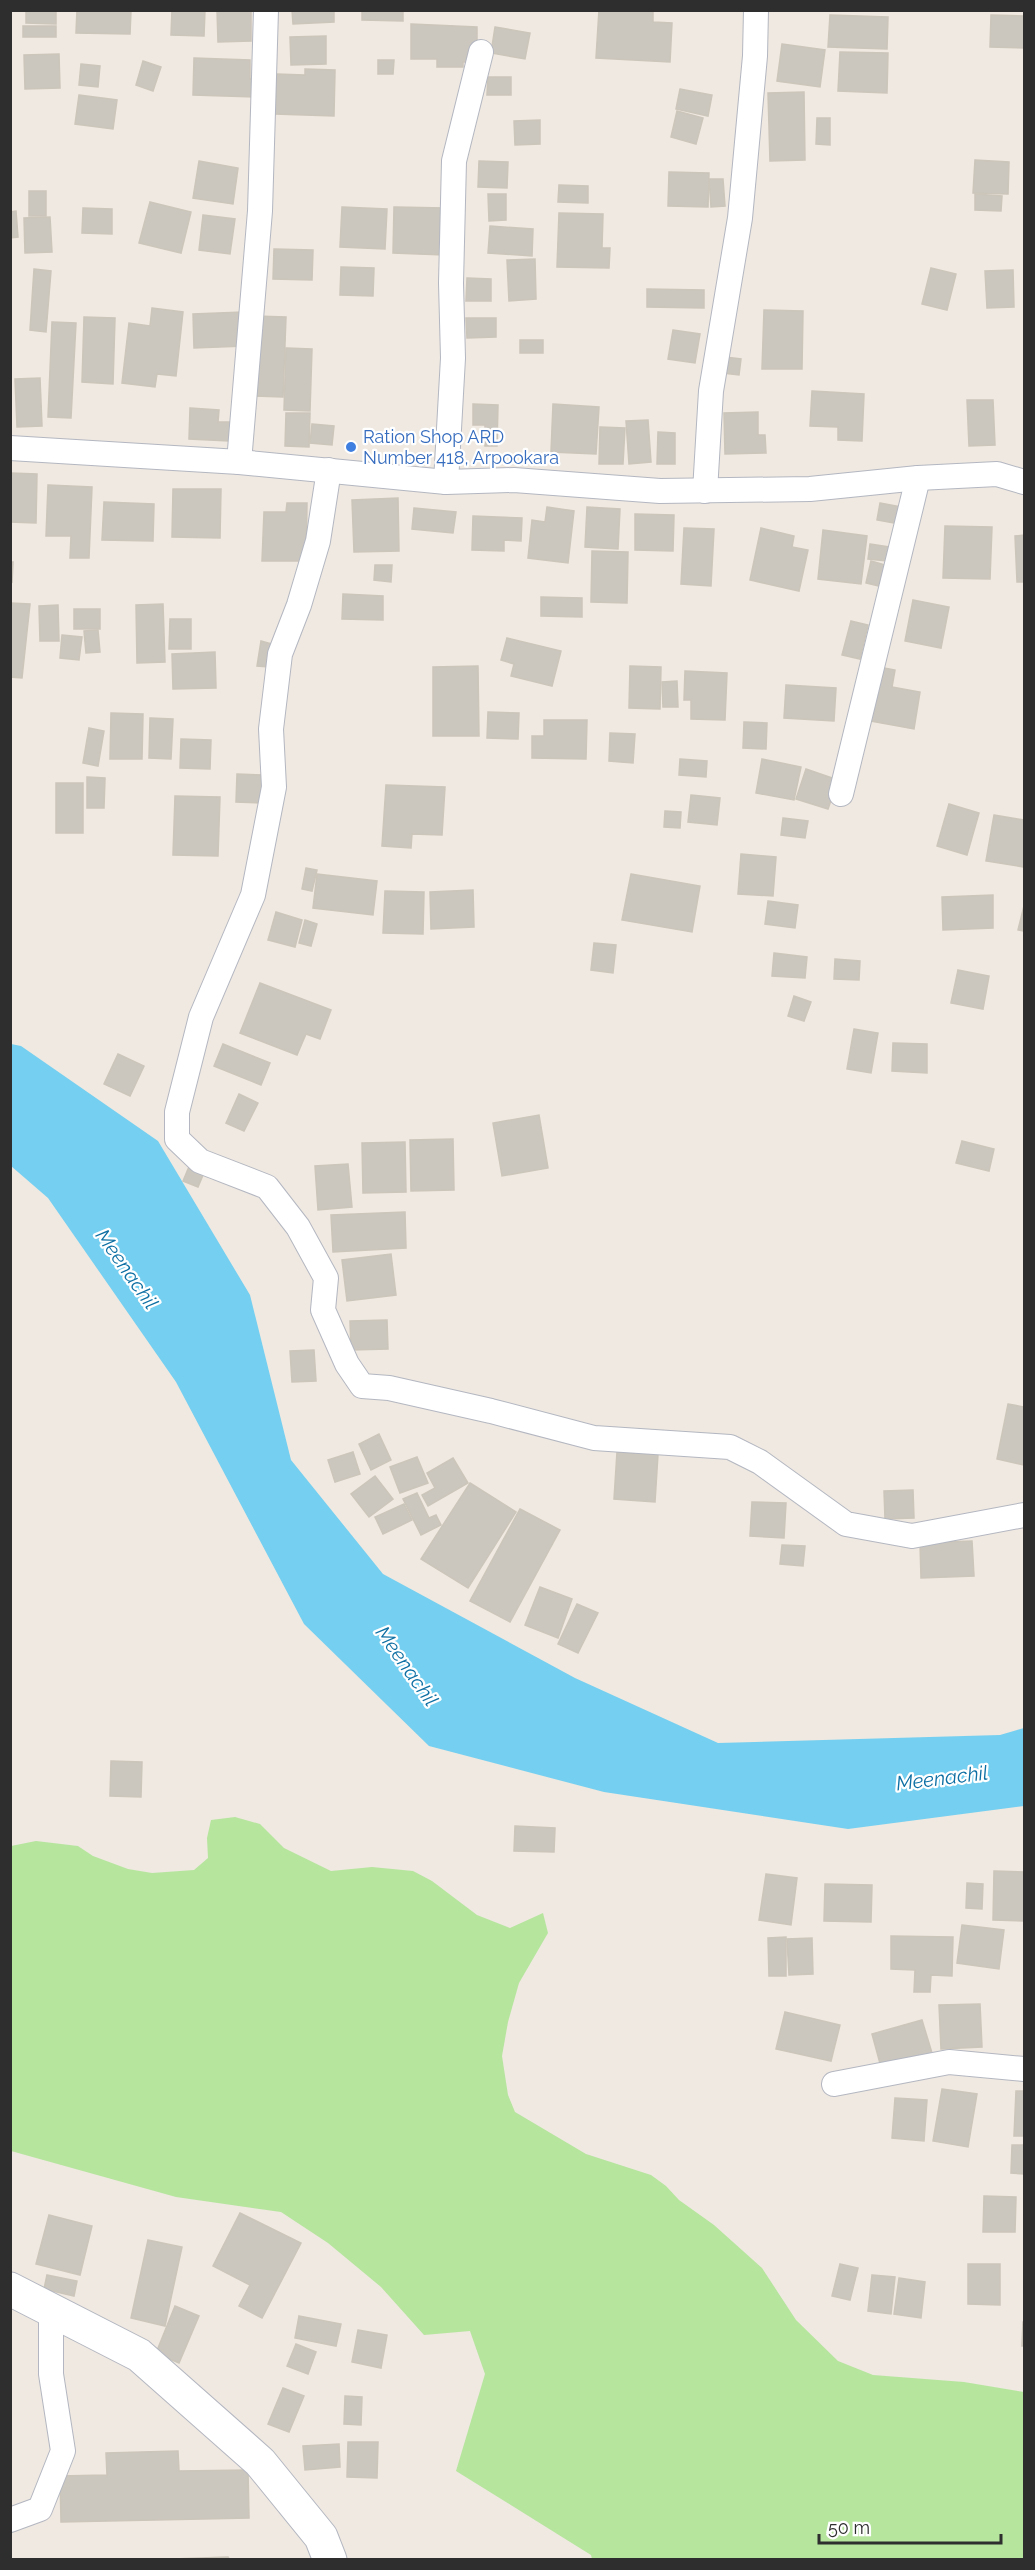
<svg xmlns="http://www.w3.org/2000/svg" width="1035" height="2570" viewBox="0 0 1035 2570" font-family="Raleway,sans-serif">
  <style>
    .green { fill: #b6e59e }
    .water { fill: #75cff0 }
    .building { fill: #cbc7bf; stroke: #cbc5ba; stroke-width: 1.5 }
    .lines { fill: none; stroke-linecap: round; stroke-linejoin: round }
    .minor-casing { stroke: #b4b7c1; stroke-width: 26 }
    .secondary-casing { stroke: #b4b7c1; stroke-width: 35 }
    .minor { stroke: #fff; stroke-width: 24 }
    .secondary { stroke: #fff; stroke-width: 33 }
    .shop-dot { fill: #3f7fe0; stroke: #fff; stroke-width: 2 }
    .labels { text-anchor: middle; stroke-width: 4.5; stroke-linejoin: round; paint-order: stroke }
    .shop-label { font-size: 18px; fill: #366cbe; stroke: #fff; text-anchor: start }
    .water-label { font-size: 20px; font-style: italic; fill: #0d6fa3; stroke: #fff }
  </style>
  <rect width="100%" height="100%" fill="#efe9e1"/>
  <!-- green -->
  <polygon class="green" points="235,1817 260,1824 284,1848 331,1871 372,1867 413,1871 432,1881 477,1915 510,1928 543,1913 548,1933 519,1983 508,2022 502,2056 508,2095 515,2112 586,2154 651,2175 666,2186 679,2200 714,2225 762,2268 796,2320 838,2361 873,2375 964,2382 1024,2392 1024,2559 592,2559 591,2555 456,2471 485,2374 470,2331 424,2335 381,2287 328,2243 281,2212 176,2197 11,2151 11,1846 36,1841 78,1846 93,1856 128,1869 152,1873 194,1870 208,1858 207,1838 211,1820"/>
  <!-- water -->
  <polygon class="water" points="11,1044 21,1046 158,1141 250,1295 291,1460 383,1574 575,1678 718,1743 1000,1735 1024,1728 1024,1806 848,1829 604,1792 429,1746 304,1624 176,1382 48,1198 11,1166"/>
  <!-- building -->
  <g class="building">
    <polygon points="26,10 56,10 56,24 26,23"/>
    <polygon points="77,10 131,10 130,34 76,33"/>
    <polygon points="172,10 205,10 204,36 171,35"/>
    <polygon points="217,10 251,10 251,41 218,42"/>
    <polygon points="292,10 334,10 334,22 293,24"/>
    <polygon points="362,10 403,10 403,21 362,20"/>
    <polygon points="599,10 653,10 653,22 672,23 670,62 596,58"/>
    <polygon points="830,15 888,17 887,49 828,47"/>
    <polygon points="991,15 1024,16 1024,48 990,47"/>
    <polygon points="411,24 477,27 477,62 463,62 463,67 437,67 437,59 411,59"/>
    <rect x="23" y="26" width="33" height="11"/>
    <polygon points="495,27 530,33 525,59 491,53"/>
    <polygon points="326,36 326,64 291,65 290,37"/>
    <polygon points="782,44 825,50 820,87 777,81"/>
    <polygon points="840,52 888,53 887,93 838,91"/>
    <polygon points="59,54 60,88 25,89 24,55"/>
    <polygon points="194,58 250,60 250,79 261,79 260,97 193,95"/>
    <polygon points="378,60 394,60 393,74 378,74"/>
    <polygon points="143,61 161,67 153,91 136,85"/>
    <polygon points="81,64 100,66 98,87 79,85"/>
    <polygon points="305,69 335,70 334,116 275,114 277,74 305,75"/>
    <polygon points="488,77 511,77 511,95 487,95"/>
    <polygon points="680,89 712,95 708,116 676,109"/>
    <polygon points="804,92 805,160 770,161 768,93"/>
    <polygon points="79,95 117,100 113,129 75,124"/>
    <polygon points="677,111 703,118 696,144 671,137"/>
    <polygon points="817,118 830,118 830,145 816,144"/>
    <polygon points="540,120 540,144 515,145 514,121"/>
    <polygon points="975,160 1009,162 1008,194 973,193"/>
    <polygon points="199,161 238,168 233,204 193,198"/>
    <polygon points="479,161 508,162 507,188 478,187"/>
    <polygon points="669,172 709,173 708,207 668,206"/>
    <polygon points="709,179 723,179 725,206 711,207"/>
    <polygon points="559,185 588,186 588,203 558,202"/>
    <rect x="29" y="191" width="17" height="25"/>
    <polygon points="488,194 506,194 506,220 489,221"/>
    <polygon points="975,194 1002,196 1001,211 975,210"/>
    <polygon points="150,202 191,212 181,253 139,243"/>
    <polygon points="342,207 387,209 385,249 340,247"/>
    <polygon points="394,207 445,208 444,255 393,253"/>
    <polygon points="83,208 112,209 112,234 82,233"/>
    <polygon points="16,211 18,237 10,238 10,212"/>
    <polygon points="559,213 603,214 602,248 610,248 609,268 557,267"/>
    <polygon points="203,215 235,219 230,254 199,250"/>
    <polygon points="50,217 52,252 25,253 24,218"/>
    <polygon points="490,226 533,229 532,256 488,253"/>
    <polygon points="274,249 313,250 312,280 273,279"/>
    <polygon points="535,259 536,299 509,301 507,260"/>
    <polygon points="341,267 374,268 373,296 340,295"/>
    <polygon points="931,268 956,274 947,310 922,304"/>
    <polygon points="34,269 51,271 46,332 30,330"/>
    <polygon points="1013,270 1014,307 987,308 985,271"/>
    <polygon points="467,278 491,279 491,301 466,301"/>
    <polygon points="647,289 704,290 704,308 647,307"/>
    <polygon points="152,308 183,312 176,376 157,374 155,387 122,383 129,323 150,326"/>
    <polygon points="764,310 803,311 802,369 762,369"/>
    <polygon points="243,312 244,346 194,348 193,314"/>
    <polygon points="253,316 286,317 283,397 250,396"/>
    <polygon points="84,317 115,318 113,384 82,382"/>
    <polygon points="466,318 496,318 496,337 467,338"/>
    <polygon points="52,322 76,323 71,418 48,417"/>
    <polygon points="673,330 700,334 695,363 668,359"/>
    <rect x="520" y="340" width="23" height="13"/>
    <polygon points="286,348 312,349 310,411 284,410"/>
    <polygon points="725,357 741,359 739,375 723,373"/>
    <polygon points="40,378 42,426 17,427 15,379"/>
    <polygon points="812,391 864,394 862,441 838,440 838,427 810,426"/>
    <polygon points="967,400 993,400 995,445 969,446"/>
    <polygon points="473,404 498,405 497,446 485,446 485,425 473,425"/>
    <polygon points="553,404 599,407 596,454 551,452"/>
    <polygon points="190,408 219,410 218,422 230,422 229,441 189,439"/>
    <polygon points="758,412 758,435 765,435 766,453 725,454 724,413"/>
    <polygon points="286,413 310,413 309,447 285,446"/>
    <polygon points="648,420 651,462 629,464 626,421"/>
    <polygon points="312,424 334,426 332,445 310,443"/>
    <polygon points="600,427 625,428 623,464 599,464"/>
    <polygon points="658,432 675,433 675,464 657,464"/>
    <polygon points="10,473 37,474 36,523 10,522"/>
    <polygon points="48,485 92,487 89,558 70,558 71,536 46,536"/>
    <polygon points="173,489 221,489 220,538 172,537"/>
    <polygon points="398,498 399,551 354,552 352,500"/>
    <polygon points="104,502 154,504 153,541 102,540"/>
    <polygon points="287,503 307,503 306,561 262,561 264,512 286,512"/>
    <polygon points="880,503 902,507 899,524 877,520"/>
    <polygon points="547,507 574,511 568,563 528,558 532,520 545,522"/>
    <polygon points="587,507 620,509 618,549 585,547"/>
    <polygon points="414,508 456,512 453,533 412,529"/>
    <polygon points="635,514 674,515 673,551 635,550"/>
    <polygon points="473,516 522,518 521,541 504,540 504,551 472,550"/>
    <polygon points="945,526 992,527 990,579 943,578"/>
    <polygon points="684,528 714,529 711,586 681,584"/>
    <polygon points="761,528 794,536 792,547 808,550 799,591 750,580"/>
    <polygon points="823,530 867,536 861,584 818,579"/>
    <polygon points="1024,535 1024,582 1017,582 1015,536"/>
    <polygon points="870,544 889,547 887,561 868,559"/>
    <polygon points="592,551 628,552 627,603 591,602"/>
    <polygon points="871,561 885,565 879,586 866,583"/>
    <polygon points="10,562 13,562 12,582 10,581"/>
    <polygon points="375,565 392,565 391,582 374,580"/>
    <polygon points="343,594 383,596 383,620 342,619"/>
    <polygon points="541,597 582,598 582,617 541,616"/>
    <polygon points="913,600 949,607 941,648 905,641"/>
    <polygon points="10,603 30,604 22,678 10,677"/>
    <polygon points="163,604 165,662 137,663 136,605"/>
    <polygon points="58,605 59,641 40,641 39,606"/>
    <rect x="74" y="609" width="26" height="20"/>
    <polygon points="170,619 191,619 191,649 169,649"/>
    <polygon points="851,621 868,625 860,659 842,655"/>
    <polygon points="98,630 100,652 86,653 84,631"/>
    <polygon points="62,635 82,637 79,660 60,658"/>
    <polygon points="507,638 561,651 552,686 511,676 514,664 501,660"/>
    <polygon points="261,641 272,644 269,667 257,666"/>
    <polygon points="215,652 216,688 173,689 172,654"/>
    <polygon points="478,666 479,736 433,736 433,667"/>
    <polygon points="630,666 661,667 660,709 629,708"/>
    <polygon points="879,667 895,670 892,687 920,692 914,729 870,721"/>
    <polygon points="685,671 727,673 725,720 691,719 691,700 684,700"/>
    <polygon points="677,681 678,707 663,707 662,682"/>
    <polygon points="786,685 836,688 834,721 784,718"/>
    <polygon points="488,712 519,713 518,739 487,738"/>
    <polygon points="111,713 143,714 142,759 110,759"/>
    <polygon points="150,718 173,719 171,759 149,758"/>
    <polygon points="544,720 587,720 586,759 532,758 532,736 544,736"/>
    <polygon points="744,722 767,723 766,749 743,748"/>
    <polygon points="89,728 104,731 98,766 83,763"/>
    <polygon points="610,733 635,734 633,763 609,761"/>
    <polygon points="181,739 211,740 210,769 180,768"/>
    <polygon points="680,759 707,761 706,777 679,775"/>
    <polygon points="762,759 801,767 794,800 756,793"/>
    <polygon points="806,769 838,780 828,809 796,799"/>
    <polygon points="237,774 264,775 264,803 236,802"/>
    <polygon points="87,777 105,778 104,808 87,808"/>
    <rect x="56" y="783" width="27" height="50"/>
    <polygon points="386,785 445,787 442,835 412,834 411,848 382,846"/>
    <polygon points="691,795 720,798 717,825 688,822"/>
    <polygon points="175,796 220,797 218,856 173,855"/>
    <polygon points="949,804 979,813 967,855 937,846"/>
    <polygon points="665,811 681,812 680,828 664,827"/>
    <polygon points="994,815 1024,820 1024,867 986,861"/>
    <polygon points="783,818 808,821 805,838 781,835"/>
    <polygon points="741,854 776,857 773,896 738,894"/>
    <polygon points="306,868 317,870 312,891 302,889"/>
    <polygon points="317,874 377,881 373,915 313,908"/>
    <polygon points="631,874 700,886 692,932 622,920"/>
    <polygon points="473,890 474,927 431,929 430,892"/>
    <polygon points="385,891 424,892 423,934 383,933"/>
    <polygon points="993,895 993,928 943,930 942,897"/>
    <polygon points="768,901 798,905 795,928 765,924"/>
    <polygon points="1024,906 1024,931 1018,930"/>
    <polygon points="276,912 302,920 295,947 268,940"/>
    <polygon points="305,920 317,924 311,946 299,943"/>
    <polygon points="594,943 616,945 613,973 591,970"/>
    <polygon points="774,953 807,957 805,978 772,976"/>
    <polygon points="835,959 860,961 859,980 834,979"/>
    <polygon points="958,970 989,976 983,1009 951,1003"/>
    <polygon points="260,983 331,1010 320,1039 306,1034 297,1055 240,1033"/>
    <polygon points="794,996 811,1002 804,1021 788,1016"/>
    <polygon points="854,1029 878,1033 871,1073 847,1069"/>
    <polygon points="893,1043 927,1044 927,1073 892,1071"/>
    <polygon points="223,1044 270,1063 261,1085 214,1066"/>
    <polygon points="118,1054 144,1066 130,1096 104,1084"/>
    <polygon points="239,1094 258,1103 244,1131 226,1123"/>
    <polygon points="539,1115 548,1168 502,1176 493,1123"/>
    <polygon points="453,1139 454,1190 411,1191 410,1140"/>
    <polygon points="962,1141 994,1149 989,1171 956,1163"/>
    <polygon points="405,1142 406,1192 363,1193 362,1143"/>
    <polygon points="191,1162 206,1168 198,1187 183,1181"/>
    <polygon points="348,1164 352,1207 318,1210 315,1166"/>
    <polygon points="405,1212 406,1248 333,1252 331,1215"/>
    <polygon points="391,1254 396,1295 347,1301 342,1260"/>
    <polygon points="387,1320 388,1349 351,1350 350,1321"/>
    <polygon points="314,1350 316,1381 292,1382 290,1351"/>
    <polygon points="1008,1404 1024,1407 1024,1465 997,1459"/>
    <polygon points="379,1434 391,1460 371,1470 359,1444"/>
    <polygon points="353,1452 360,1474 335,1482 328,1460"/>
    <polygon points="617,1452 658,1454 655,1502 614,1499"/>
    <polygon points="417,1457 428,1483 400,1493 390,1467"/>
    <polygon points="453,1458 468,1483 428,1506 422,1495 435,1488 427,1473"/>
    <polygon points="375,1476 393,1499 369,1517 351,1494"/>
    <polygon points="470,1483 516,1512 468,1588 421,1559"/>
    <polygon points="913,1490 914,1518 885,1519 884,1491"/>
    <polygon points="417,1493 429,1518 436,1515 441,1525 421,1535 403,1499"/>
    <polygon points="752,1502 786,1503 784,1538 750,1536"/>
    <polygon points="404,1504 412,1520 383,1534 375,1517"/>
    <polygon points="520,1509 560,1530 510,1622 470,1601"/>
    <polygon points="972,1541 974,1576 921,1578 920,1543"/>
    <polygon points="782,1545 805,1546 803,1566 780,1564"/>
    <polygon points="540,1587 572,1599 558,1638 525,1625"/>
    <polygon points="577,1604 598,1613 578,1653 558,1644"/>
    <polygon points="111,1761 142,1762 141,1797 110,1796"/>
    <polygon points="515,1826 555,1828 554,1852 514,1851"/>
    <polygon points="994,1871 1024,1872 1024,1921 993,1920"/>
    <polygon points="766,1874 797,1878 791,1925 759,1920"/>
    <polygon points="967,1883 983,1884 982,1909 966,1908"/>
    <polygon points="825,1884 872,1885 871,1922 824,1921"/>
    <polygon points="962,1925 1004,1930 999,1969 957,1963"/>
    <polygon points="891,1936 953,1937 952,1976 931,1975 930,1992 914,1992 915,1970 891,1969"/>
    <polygon points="786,1937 786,1976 769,1976 768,1938"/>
    <polygon points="812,1938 813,1974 789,1975 787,1939"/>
    <polygon points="980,2004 982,2047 941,2049 939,2005"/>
    <polygon points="785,2012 840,2025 831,2061 776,2049"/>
    <polygon points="922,2020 932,2053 881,2067 872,2034"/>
    <polygon points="942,2089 977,2094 968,2147 933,2141"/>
    <polygon points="1016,2091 1024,2091 1024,2136 1014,2136"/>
    <polygon points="895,2098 927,2100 924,2141 892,2138"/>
    <polygon points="1012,2145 1024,2145 1024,2174 1011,2173"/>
    <polygon points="984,2196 1016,2197 1015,2232 983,2232"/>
    <polygon points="240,2213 301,2243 262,2318 239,2306 250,2285 213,2266"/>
    <polygon points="49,2215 92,2226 80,2275 36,2264"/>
    <polygon points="148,2240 182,2247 165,2326 131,2318"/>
    <polygon points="840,2264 858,2268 850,2300 832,2296"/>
    <polygon points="968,2264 1000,2264 1000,2305 968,2304"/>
    <polygon points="47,2275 77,2281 74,2296 44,2289"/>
    <polygon points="872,2275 895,2277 891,2314 868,2311"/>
    <polygon points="899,2278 925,2282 921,2318 894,2314"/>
    <polygon points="175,2306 199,2316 179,2363 156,2353"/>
    <polygon points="299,2316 341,2324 336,2346 295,2338"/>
    <polygon points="1023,2322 1024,2322 1024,2346 1022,2346"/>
    <polygon points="358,2330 387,2335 381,2368 352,2362"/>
    <polygon points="296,2344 316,2352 308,2374 287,2366"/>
    <polygon points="283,2388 304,2396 289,2432 268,2424"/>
    <polygon points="345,2396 362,2397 361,2425 344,2424"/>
    <polygon points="348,2442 378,2442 377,2478 347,2477"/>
    <polygon points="339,2444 340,2467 305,2470 303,2446"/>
    <polygon points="178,2451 179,2471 248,2470 249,2518 61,2522 60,2476 107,2475 106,2453"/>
    <polygon points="228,2557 230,2560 145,2560"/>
  </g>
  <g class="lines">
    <!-- minor casing -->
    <g class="minor-casing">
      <g id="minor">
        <polyline points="10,448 239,462 446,482 514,480 660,491 810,489 918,478 997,474 1024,482"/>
        <polyline points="239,462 260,211 266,10"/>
        <polyline points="329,470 318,541 299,605 280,654 271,729 274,787 253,895 201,1017 177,1112 177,1139 200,1161 267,1187 298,1227 326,1278 323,1310 347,1364 362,1386 389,1388 491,1411 594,1438 730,1447 760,1462 846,1524 912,1536 1024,1515"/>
        <polyline points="446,482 453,358 451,283 454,161 481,52"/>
        <polyline points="705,491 711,391 740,218 755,56 756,10"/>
        <polyline points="841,794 918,478"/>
        <polyline points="834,2084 949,2062 1024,2069"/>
        <polyline points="10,2520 40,2509 63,2451 51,2374 51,2310"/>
      </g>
    </g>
    <!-- secondary casing -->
    <g class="secondary-casing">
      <polyline id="secondary" points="10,2289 139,2355 260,2462 321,2537 330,2560"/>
    </g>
    <!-- minor -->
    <use href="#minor" class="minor"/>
    <!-- secondary -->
    <use href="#secondary" class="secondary"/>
  </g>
  <!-- markers -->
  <circle class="shop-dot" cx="351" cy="447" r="6"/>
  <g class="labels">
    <!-- shop labels -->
    <g class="shop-label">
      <text x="363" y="443">Ration Shop ARD<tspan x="363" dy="21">Number 418, Arpookara</tspan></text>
    </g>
    <!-- water labels -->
    <g class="water-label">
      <text transform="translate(127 1269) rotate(55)" y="7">Meenachil</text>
      <text transform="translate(407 1666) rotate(55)" y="7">Meenachil</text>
      <text transform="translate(942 1778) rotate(-7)" y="7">Meenachil</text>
    </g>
  </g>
  <!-- border -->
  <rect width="1035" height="2570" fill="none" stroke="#2e2e2e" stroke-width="24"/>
  <!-- scale -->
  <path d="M819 2534v9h182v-9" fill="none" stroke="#2e2e2e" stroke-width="3"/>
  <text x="828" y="2534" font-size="18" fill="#2e2e2e" stroke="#ffffff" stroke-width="4.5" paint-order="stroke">50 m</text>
</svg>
